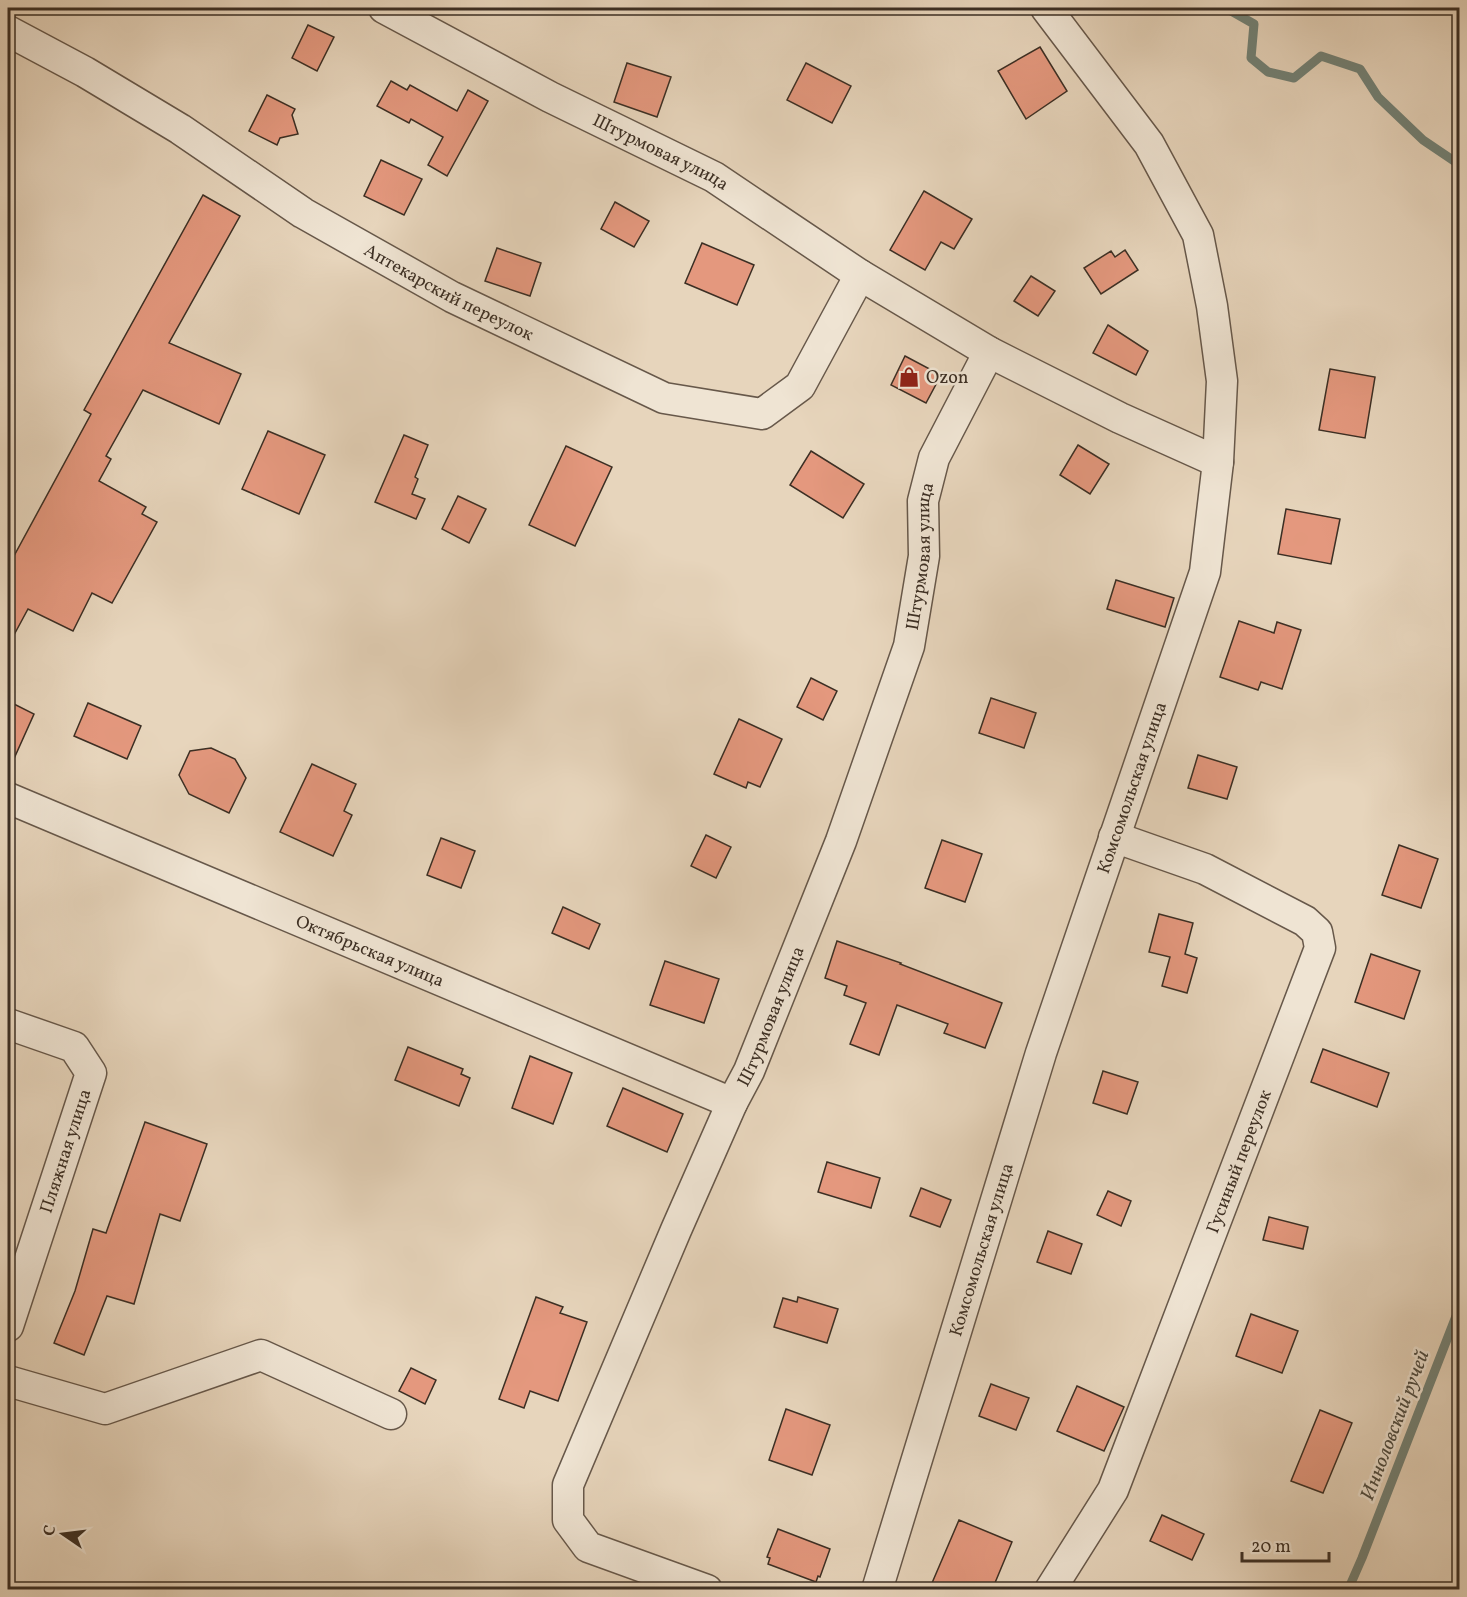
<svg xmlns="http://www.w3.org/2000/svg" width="1467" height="1597" viewBox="0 0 1467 1597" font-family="Vollkorn,serif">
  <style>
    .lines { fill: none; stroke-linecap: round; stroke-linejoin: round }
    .stream { stroke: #738277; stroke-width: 9 }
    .building { fill: #e4987e; stroke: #3c2f24; stroke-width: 1.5 }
    .minor-casing { stroke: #67584a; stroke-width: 33 }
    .minor { stroke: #efe4d3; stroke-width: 30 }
    .labels { text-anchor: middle; stroke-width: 5; stroke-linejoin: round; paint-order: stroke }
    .street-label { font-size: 18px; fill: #3c2f24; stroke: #efe4d3 }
    .poi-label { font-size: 18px; fill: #3c2f24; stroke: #efe4d3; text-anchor: start }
    .water-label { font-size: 20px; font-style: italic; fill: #4e4b40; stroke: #efe4d3 }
  </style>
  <rect width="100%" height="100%" fill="#e7d5bc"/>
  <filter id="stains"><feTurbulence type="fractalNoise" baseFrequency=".00333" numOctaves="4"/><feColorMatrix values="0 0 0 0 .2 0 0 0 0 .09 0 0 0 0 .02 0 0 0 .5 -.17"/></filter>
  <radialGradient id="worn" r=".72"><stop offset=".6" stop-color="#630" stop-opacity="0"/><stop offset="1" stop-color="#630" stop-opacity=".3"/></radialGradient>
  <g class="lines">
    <!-- stream -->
    <g class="stream">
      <polyline points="1226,8 1254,24 1251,58 1268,72 1294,78 1321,56 1360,69 1378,97 1423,140 1460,165"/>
      <polyline points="1348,1590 1362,1558 1460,1306"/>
    </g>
  </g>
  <!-- building -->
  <g class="building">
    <polygon points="308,25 334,37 317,71 292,58"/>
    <polygon points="1040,47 1067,91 1026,119 998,71"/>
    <polygon points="627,63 671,77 657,117 614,102"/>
    <polygon points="806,63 851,86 832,123 787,100"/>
    <polygon points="391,81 407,90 410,85 457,111 468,90 488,101 447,176 428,165 443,137 411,119 409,123 377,106"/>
    <polygon points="267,95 295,109 292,115 298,134 280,138 277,145 249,131"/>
    <polygon points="381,160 422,179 404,215 364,196"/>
    <polygon points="924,191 972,219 954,249 941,242 925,270 890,250"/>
    <polygon points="203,195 240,216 169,343 241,374 219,424 143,390 106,456 111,459 99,481 146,507 142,514 157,522 112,603 92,593 73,631 28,609 8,646 8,567 91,414 84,410"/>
    <polygon points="615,202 649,221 634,247 601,229"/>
    <polygon points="702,243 754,265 737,305 685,283"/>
    <polygon points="497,248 541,263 530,296 485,281"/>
    <polygon points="1125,250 1138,270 1101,294 1084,268 1111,251 1115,257"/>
    <polygon points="1031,276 1055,291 1038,316 1014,301"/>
    <polygon points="1108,325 1148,351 1136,375 1093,353"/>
    <polygon points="905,356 941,375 926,403 891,385"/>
    <polygon points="1330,369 1375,377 1365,438 1319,430"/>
    <polygon points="268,431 325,455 299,514 242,489"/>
    <polygon points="404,435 428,445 415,477 418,479 412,494 425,499 416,519 375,502"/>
    <polygon points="1078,445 1109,464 1090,494 1060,475"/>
    <polygon points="566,446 612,467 575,546 529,525"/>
    <polygon points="811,451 864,484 843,518 790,485"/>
    <polygon points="458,496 486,509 469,543 442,529"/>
    <polygon points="1286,509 1340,519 1331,564 1278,554"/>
    <polygon points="1116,580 1174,598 1165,627 1107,609"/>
    <polygon points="1239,621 1274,633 1277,622 1301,630 1282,689 1261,682 1258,690 1220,677"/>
    <polygon points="811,678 837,691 823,720 797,707"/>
    <polygon points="991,698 1036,713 1024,748 979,733"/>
    <polygon points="8,701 34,714 8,772"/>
    <polygon points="88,703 141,726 127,759 74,736"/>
    <polygon points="739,719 782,739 760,787 748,782 746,788 714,774"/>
    <polygon points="211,748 235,759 246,778 229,813 189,794 179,775 190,751"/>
    <polygon points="1198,755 1237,767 1227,799 1188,788"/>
    <polygon points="312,764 356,784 344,811 352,815 333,856 280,832"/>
    <polygon points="706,835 731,847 716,878 691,866"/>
    <polygon points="441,838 475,851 461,888 427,875"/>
    <polygon points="942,840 982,854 965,902 925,888"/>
    <polygon points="1399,845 1438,859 1421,908 1382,895"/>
    <polygon points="563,907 600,924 589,949 552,933"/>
    <polygon points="1159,914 1193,923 1185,954 1197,958 1187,993 1162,986 1170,957 1149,952"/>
    <polygon points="837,941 901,963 900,964 1002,1003 985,1048 944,1033 948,1024 897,1005 879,1055 850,1044 866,1003 844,995 847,986 825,978"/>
    <polygon points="1371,954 1420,971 1404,1019 1355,1002"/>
    <polygon points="665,961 719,979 704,1023 650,1005"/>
    <polygon points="408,1047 463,1069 461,1074 470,1078 459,1106 395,1080"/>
    <polygon points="1323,1049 1389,1073 1377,1107 1311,1082"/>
    <polygon points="530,1056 572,1073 553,1124 512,1108"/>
    <polygon points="1103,1071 1138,1082 1127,1114 1093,1103"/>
    <polygon points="623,1088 683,1114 667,1152 607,1126"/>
    <polygon points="145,1122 207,1144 180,1221 160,1214 134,1304 107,1296 84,1355 54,1343 75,1291 93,1229 106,1233"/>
    <polygon points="827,1162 880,1178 871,1208 818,1192"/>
    <polygon points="921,1188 951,1200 940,1227 910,1216"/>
    <polygon points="1108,1191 1131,1201 1121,1226 1097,1215"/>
    <polygon points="1269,1217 1308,1227 1303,1249 1263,1240"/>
    <polygon points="1048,1231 1082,1244 1071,1274 1037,1262"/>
    <polygon points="536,1297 563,1307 560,1313 587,1322 558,1401 530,1391 524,1408 499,1399"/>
    <polygon points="798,1297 838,1309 827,1343 774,1327 783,1298 797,1302"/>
    <polygon points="1251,1314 1298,1331 1282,1373 1236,1356"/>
    <polygon points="411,1368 436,1380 425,1404 399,1391"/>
    <polygon points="991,1384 1029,1398 1016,1430 979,1416"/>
    <polygon points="1077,1386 1124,1407 1104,1451 1057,1431"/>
    <polygon points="786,1409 830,1425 812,1475 769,1460"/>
    <polygon points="1320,1410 1352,1423 1323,1493 1291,1481"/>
    <polygon points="1162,1515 1204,1534 1192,1560 1150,1541"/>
    <polygon points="959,1520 1012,1542 992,1590 929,1590"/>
    <polygon points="778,1529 830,1549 820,1577 818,1576 816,1582 768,1564 770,1558 767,1557"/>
  </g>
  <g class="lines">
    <!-- minor casing -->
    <g class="minor-casing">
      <g id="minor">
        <path id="s1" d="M384,8l166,89 164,80 146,98 129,77 131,66 98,44"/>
        <path id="s2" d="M8,31l77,41 95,57 123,84 149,84 212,101 98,16 38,-28 60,-111"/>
        <path id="s3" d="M8,798l724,305"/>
        <polyline points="8,1024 74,1047 91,1073 8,1326"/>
        <polyline points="8,1381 105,1409 261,1355 391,1414"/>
        <path id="s4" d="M707,1590l-119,-43 -20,-27v-35l108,-255 56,-127 17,-32 92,-230 68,-195 15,-90 -1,-55 11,-43 55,-106"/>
        <path id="s5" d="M877,1590l164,-537 164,-481 13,-110 4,-81 -10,-75 -14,-71 -49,-91 -103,-136"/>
        <path id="s6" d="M1050,1590l63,-100 207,-542 -3,-16 -12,-11 -100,-52 -91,-32"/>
      </g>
    </g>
    <!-- minor -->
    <use href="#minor" class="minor"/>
  </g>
  <!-- icons -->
  <defs>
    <g id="shop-bare" transform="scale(1.62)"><path d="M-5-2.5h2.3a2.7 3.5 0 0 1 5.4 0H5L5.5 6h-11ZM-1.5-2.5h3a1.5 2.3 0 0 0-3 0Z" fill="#8f2418" stroke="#efe4d3" stroke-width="2.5" paint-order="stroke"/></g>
  </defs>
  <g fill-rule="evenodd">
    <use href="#shop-bare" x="909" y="377"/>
  </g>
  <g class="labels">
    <!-- street labels -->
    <g class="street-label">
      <text dy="6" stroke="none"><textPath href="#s1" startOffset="312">Штурмовая улица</textPath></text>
      <text dy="6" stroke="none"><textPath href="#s2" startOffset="513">Аптекарский переулок</textPath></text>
      <text dy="6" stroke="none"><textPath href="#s4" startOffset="1192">Штурмовая улица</textPath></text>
      <text dy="6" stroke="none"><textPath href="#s5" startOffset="842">Комсомольская улица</textPath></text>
      <text dy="6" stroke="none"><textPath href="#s3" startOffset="393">Октябрьская улица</textPath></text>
      <text dy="6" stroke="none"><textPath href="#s4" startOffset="706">Штурмовая улица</textPath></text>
      <text transform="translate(65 1151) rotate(-72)" y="6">Пляжная улица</text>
      <text dy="6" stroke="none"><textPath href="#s6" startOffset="470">Гусиный переулок</textPath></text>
      <text dy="6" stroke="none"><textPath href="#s5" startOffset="356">Комсомольская улица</textPath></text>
    </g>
    <!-- poi labels -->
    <g class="poi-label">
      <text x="926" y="383">Ozon</text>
    </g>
    <!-- water labels -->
    <g class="water-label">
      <text transform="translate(1394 1425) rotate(-69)" y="7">Инноловский ручей</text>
    </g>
  </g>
  <!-- margin -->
  <rect width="1467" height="1597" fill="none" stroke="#e7d5bc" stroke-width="30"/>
  <rect x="9" y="9" width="1449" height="1579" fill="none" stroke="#3c2f24" stroke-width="3"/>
  <rect x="15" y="15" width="1437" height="1567" fill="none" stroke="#3c2f24" stroke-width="1.5"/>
  <!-- north arrow -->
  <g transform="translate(63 1534) rotate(284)" stroke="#efe4d3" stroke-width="4.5" paint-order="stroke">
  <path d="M0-4.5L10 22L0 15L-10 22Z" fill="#3c2f24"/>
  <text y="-9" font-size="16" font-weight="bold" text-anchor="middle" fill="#3c2f24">С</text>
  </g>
  <!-- scale -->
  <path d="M1242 1552v9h87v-9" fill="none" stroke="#3c2f24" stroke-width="3"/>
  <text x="1251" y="1552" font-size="18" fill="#3c2f24" stroke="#efe4d3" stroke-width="4.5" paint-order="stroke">20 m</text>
  <rect width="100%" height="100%" filter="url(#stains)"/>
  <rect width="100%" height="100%" fill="url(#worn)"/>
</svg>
